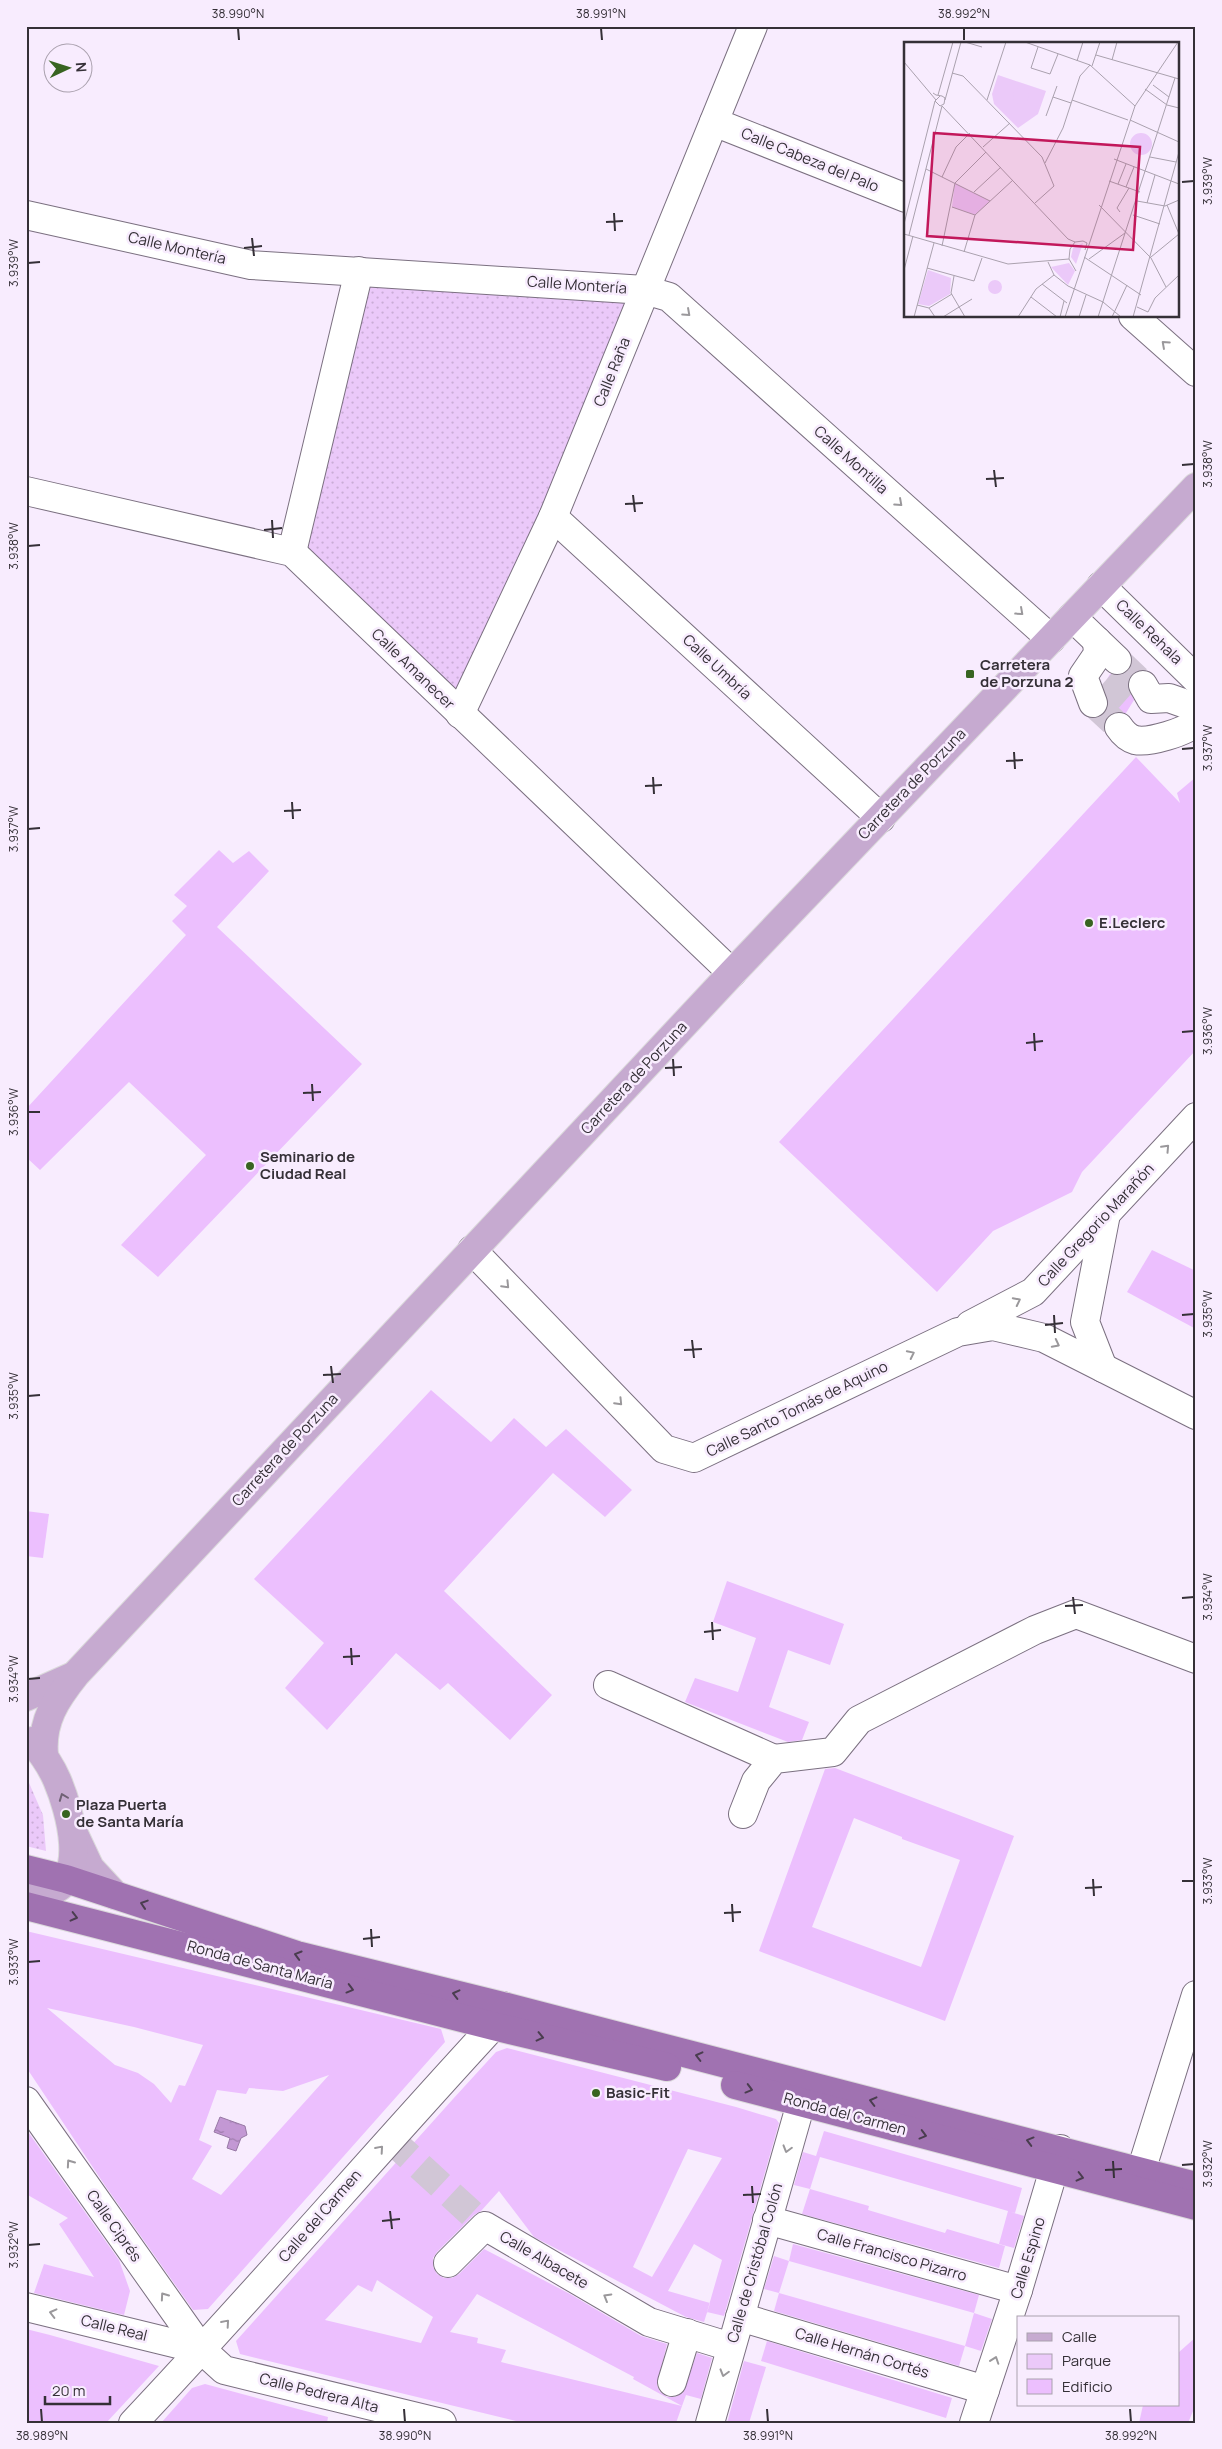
<svg xmlns="http://www.w3.org/2000/svg" width="1222" height="2449" font-family="Manrope,sans-serif">
<style>
.green{fill:url(#green-dots)}
.water{fill:url(#water-ripples);stroke:#9879a5}
.building{fill:#ecbffe;fill-rule:evenodd}
.lines{fill:none;stroke-linecap:round;stroke-linejoin:round}
.minor-tunnel{stroke:#d1c6d6;stroke-width:28;stroke-dasharray:28 14;stroke-linecap:butt}
.minor-casing{stroke:#7b7080;stroke-width:30}
.major-casing{stroke:#dbdadb;stroke-width:30}
.highway-casing{stroke:#dbdadb;stroke-width:30}
.minor{stroke:#fff;stroke-width:28}
.major{stroke:#c6aad0;stroke-width:28}
.highway{stroke:#a072b1;stroke-width:28}
.oneway{stroke:#9a989b}
.oneway2{stroke:#6f6174}
.oneway3{stroke:#4a3d4f}
.ticks{fill:none;stroke:#353037;stroke-width:2}
.poi-dot{fill:#386421;stroke:#f8ecfe;stroke-width:2}
.labels{text-anchor:middle;stroke-width:5;stroke-linejoin:round;paint-order:stroke}
.street-label{font-size:15px;fill:#353037;stroke:#f8ecfe}
.poi-label{font-size:15px;font-weight:bold;fill:#353037;stroke:#f8ecfe;text-anchor:start}
.inset-road{fill:none;stroke:#aaa1ae;stroke-width:1}
.view{fill:#c2185b;fill-opacity:0.15;stroke:#c2185b;stroke-width:2.5}
.inset-edge{fill:none;stroke:#353037;stroke-width:2.5}
.neatline{fill:none;stroke:#353037;stroke-width:2}
.ticks-label{font-size:12px;text-anchor:middle;fill:#353037}
</style>
<defs>
<pattern id="green-dots" width="8" height="8" patternUnits="userSpaceOnUse" patternTransform="scale(1.25)"><rect width="8" height="8" fill="#ebc9f9"/><path d="M2 2h.1M6 6h.1" fill="none" stroke="#caadd6" stroke-width="1.8" stroke-linecap="round"/></pattern>
<pattern id="water-ripples" width="26" height="14" patternUnits="userSpaceOnUse" patternTransform="scale(1.25)"><rect width="26" height="14" fill="#c398d4"/><path d="M2 4q2-2 4 0t4 0M15 11q2-2 4 0t4 0" fill="none" stroke="#9f7cad"/></pattern>
</defs>
<rect width="100%" height="100%" fill="#f8ecfe"/>
<g class="green">
<path d="M359 271 645 290 460 714 292 552Z"/>
<path d="M26 1776 43 1815 46 1851 26 1846Z"/>
</g>
<path class="water" d="M220 2117 245 2126 247 2135 241 2138 236 2151 227 2148 230 2138 214 2132Z"/>
<g class="building">
<path d="M1132 664 1138 671 1130 677 1127 684 1134 700 1126 713 1117 712 1110 715 1105 720 1101 716 1105 713 1108 705 1103 686 1110 674 1122 675 1129 670Z"/>
<path d="M1136 757 1180 803 1177 793 1196 777V1050L1082 1172 1072 1192 993 1231 937 1292 779 1142Z"/>
<path d="M219 850 233 863 249 851 269 871 217 927 362 1064 158 1277 121 1245 206 1155 129 1082 40 1170 26 1157V1109L186 935 172 921 187 906 174 895Z"/>
<path d="M1152 1250 1196 1271V1329L1127 1292Z"/>
<path d="M431 1390 491 1442 514 1418 546 1447 566 1429 632 1490 605 1517 553 1473 444 1591 552 1695 510 1740 448 1683 440 1690 396 1653 327 1730 285 1688 324 1643 254 1579Z"/>
<path d="M26 1511 49 1514 43 1558 26 1556Z"/>
<path d="M727 1581 844 1624 830 1665 788 1650 769 1707 809 1722 802 1740 788 1742 685 1702 695 1678 738 1692 756 1638 713 1622Z"/>
<path d="M835 1768 1014 1836 945 2021 759 1951 825 1769ZM854 1818 902 1837V1839L960 1860 921 1967 812 1927Z"/>
<path d="M26 1931 441 2029 445 2042 208 2309 193 2310 106 2187 26 2067ZM47 2008 134 2027 203 2045 185 2086 179 2085 171 2103 154 2084 138 2073 115 2065ZM329 2075 221 2195 192 2179 212 2146 199 2140 217 2090 246 2094 249 2088 283 2091Z"/>
<path d="M507 2048 736 2107 776 2119 779 2123 724 2316 707 2312 722 2260 694 2244 668 2291 710 2303 704 2322 686 2317 534 2237 499 2191 481 2211 474 2215 437 2252 433 2258V2267L437 2274 444 2278H452L459 2274 484 2249 570 2294 641 2336 667 2344 657 2385 660 2392 667 2397H675L683 2393 697 2353 712 2358 701 2399 686 2395 682 2406 633 2379 634 2377 477 2294 450 2332 478 2338 477 2343 506 2350 501 2362 682 2406 676 2423H524L240 2354 236 2341 453 2099 496 2052ZM688 2149 722 2158 652 2277 633 2267ZM377 2280 433 2317 421 2343 325 2320 358 2285 372 2292Z"/>
<path d="M26 2129 119 2260 130 2291 124 2315 34 2293 44 2264 94 2277 59 2224 68 2218 26 2194Z"/>
<path d="M824 2131 1022 2188 1015 2213 1011 2212 1024 2216 1014 2248 999 2244 1008 2211 880 2174 820 2157 810 2189 794 2185 803 2152 816 2156Z"/>
<path d="M810 2189 869 2206 868 2210 945 2233 947 2229 1005 2246 999 2268 802 2214Z"/>
<path d="M793 2244 979 2295 974 2313 789 2261Z"/>
<path d="M774 2256 789 2261 779 2293 764 2289Z"/>
<path d="M779 2293 965 2346 959 2366 774 2311Z"/>
<path d="M974 2313 992 2319 981 2351 965 2346Z"/>
<path d="M26 2329 50 2335 159 2366 106 2423H26Z"/>
<path d="M1196 2337V2404L1188 2423H1139L1143 2405H1178V2353Z"/>
<path d="M767 2341 952 2398 946 2418 761 2361Z"/>
<path d="M744 2361 766 2367 749 2423H727Z"/>
<path d="M205 2384 328 2417 327 2423H161L192 2388Z"/>
</g>
<g class="lines">
<g class="minor-tunnel">
<path d="M1117 660 1143 685"/>
<path d="M1107 679 1133 702"/>
<path d="M1093 703 1119 727"/>
<path d="M389 2138 485 2226"/>
</g>
<g class="minor-casing">
<g id="minor">
<path d="M714 122 906 198"/>
<path d="M26 215 251 265 645 290 669 297 1051 639"/>
<path d="M1133 316 1196 372"/>
<path d="M26 491 292 552 732 973"/>
<path d="M553 517 881 818"/>
<path d="M292 552 359 271"/>
<path d="M1101 586 1196 679"/>
<path d="M1072 617 1117 660"/>
<path d="M1143 685 1151 699 1169 698 1186 704 1196 702"/>
<path d="M1093 703 1083 676 1098 654 1097 641"/>
<path d="M460 714 553 517 753 26"/>
<path d="M1119 727C1123 733 1128 738 1135 740 1149 743 1186 732 1196 722"/>
<path d="M472 1250 664 1449 694 1458 958 1332 993 1326 1044 1338 1196 1415"/>
<path d="M970 1325 1033 1292 1196 1117"/>
<path d="M1103 1368 1085 1322 1106 1214"/>
<path d="M608 1685 774 1759"/>
<path d="M743 1814 756 1781 774 1759 833 1752 859 1720 1035 1630 1076 1614 1196 1659"/>
<path d="M26 2101 202 2350 224 2370 442 2423"/>
<path d="M1141 2171 1196 1995"/>
<path d="M767 2220 1018 2290"/>
<path d="M448 2263 485 2226 649 2322 731 2347"/>
<path d="M26 2307 202 2350"/>
<path d="M740 2317 985 2390"/>
<path d="M672 2382 687 2333"/>
<path d="M133 2423C256 2293 372 2157 493 2026L503 2006"/>
<path d="M710 2423 801 2103"/>
<path d="M974 2423 1018 2290 1060 2149"/>
</g>
</g>
<g class="major-casing">
<g id="major">
<path d="M26 1697 71 1677"/>
<path d="M44 1755C41 1721 56 1699 76 1674L732 973 1196 487"/>
<path d="M74 1834 90 1868 115 1895"/>
<path d="M26 1890C32 1891 40 1894 45 1893 92 1884 69 1808 57 1780 51 1766 42 1753 32 1741"/>
</g>
</g>
<g class="highway-casing">
<g id="highway">
<path d="M26 1869 66 1879 297 1955 503 2006 1196 2186"/>
<path d="M26 1906 493 2026 667 2067"/>
<path d="M735 2085 1196 2206"/>
</g>
</g>
<use href="#minor" class="minor"/>
<use href="#major" class="major"/>
<use href="#highway" class="highway"/>
</g>
<defs><path id="oneway-chevron" d="M-2-3.5L2.5 0L-2 3.5" fill="none" stroke-width="1.6" stroke-linecap="round" stroke-linejoin="round" transform="scale(1.25)"/></defs>
<g class="oneway">
<use href="#oneway-chevron" transform="translate(687 313) rotate(42)"/>
<use href="#oneway-chevron" transform="translate(1165 344) rotate(-138)"/>
<use href="#oneway-chevron" transform="translate(899 503) rotate(42)"/>
<use href="#oneway-chevron" transform="translate(1020 612) rotate(42)"/>
<use href="#oneway-chevron" transform="translate(1166 1148) rotate(-47)"/>
<use href="#oneway-chevron" transform="translate(506 1285) rotate(46)"/>
<use href="#oneway-chevron" transform="translate(1017 1301) rotate(-27)"/>
<use href="#oneway-chevron" transform="translate(1056 1344) rotate(27)"/>
<use href="#oneway-chevron" transform="translate(911 1354) rotate(-26)"/>
<use href="#oneway-chevron" transform="translate(619 1402) rotate(46)"/>
<use href="#oneway-chevron" transform="translate(380 2149) rotate(-49)"/>
<use href="#oneway-chevron" transform="translate(787 2149) rotate(106)"/>
<use href="#oneway-chevron" transform="translate(70 2163) rotate(-125)"/>
<use href="#oneway-chevron" transform="translate(164 2296) rotate(-125)"/>
<use href="#oneway-chevron" transform="translate(607 2297) rotate(-150)"/>
<use href="#oneway-chevron" transform="translate(53 2313) rotate(-166)"/>
<use href="#oneway-chevron" transform="translate(226 2323) rotate(-49)"/>
<use href="#oneway-chevron" transform="translate(995 2360) rotate(-71)"/>
<use href="#oneway-chevron" transform="translate(724 2373) rotate(106)"/>
</g>
<use class="oneway2" href="#oneway-chevron" transform="translate(63 1797) rotate(-111)"/>
<g class="oneway3">
<use href="#oneway-chevron" transform="translate(144 1904) rotate(-162)"/>
<use href="#oneway-chevron" transform="translate(74 1917) rotate(14)"/>
<use href="#oneway-chevron" transform="translate(298 1955) rotate(-164)"/>
<use href="#oneway-chevron" transform="translate(350 1989) rotate(15)"/>
<use href="#oneway-chevron" transform="translate(456 1994) rotate(-166)"/>
<use href="#oneway-chevron" transform="translate(540 2037) rotate(13)"/>
<use href="#oneway-chevron" transform="translate(699 2056) rotate(-166)"/>
<use href="#oneway-chevron" transform="translate(749 2089) rotate(15)"/>
<use href="#oneway-chevron" transform="translate(873 2101) rotate(-166)"/>
<use href="#oneway-chevron" transform="translate(923 2135) rotate(15)"/>
<use href="#oneway-chevron" transform="translate(1030 2141) rotate(-165)"/>
<use href="#oneway-chevron" transform="translate(1080 2177) rotate(14)"/>
</g>
<path class="ticks" d="M238 28 239 40M601 28 602 40M964 28V40M1182 182 1194 181M614 213 615 231M606 222 623 221M252 238 254 256M244 248 262 246M28 263 40 262M1182 465 1194 464M994 470 996 487M986 479 1004 478M633 495 635 512M625 504 643 503M272 520 273 538M264 530 282 528M28 546 40 545M1182 749 1194 748M1014 752 1015 769M1006 761 1023 760M653 777 654 794M645 786 662 785M292 802 293 819M284 811 301 810M28 829 40 828M1182 1032 1194 1031M1034 1033 1035 1051M1026 1043 1043 1041M673 1059 674 1076M665 1068 682 1067M312 1084 313 1101M303 1093 321 1092M28 1112H40M1054 1315 1055 1333M1182 1315 1194 1314M1045 1325 1063 1323M692 1340 694 1358M684 1350 702 1349M331 1366 333 1383M323 1375 341 1374M28 1396 40 1395M1073 1597 1075 1614M1182 1598 1194 1597M1065 1606 1083 1605M712 1622 713 1640M704 1632 721 1630M351 1648 352 1665M343 1657 360 1656M28 1679 40 1678M1093 1879 1094 1896M1182 1881H1194M1085 1888 1102 1887M732 1904 733 1922M724 1913 741 1912M371 1929 372 1947M363 1939 380 1937M28 1962 40 1961M1113 2161 1114 2178M1182 2165 1194 2164M1105 2170 1122 2169M752 2186 753 2203M743 2195 761 2194M390 2211 392 2229M382 2221 400 2219M28 2245 40 2244M41 2409 42 2422M404 2409 405 2422M767 2409 768 2422M1130 2409 1131 2422"/>
<g class="poi-dot">
<rect x="965" y="669" width="10" height="10" rx="2.5"/>
<circle cx="1089" cy="923" r="5"/>
<circle cx="250" cy="1166" r="5"/>
<circle cx="66" cy="1814" r="5"/>
<circle cx="596" cy="2093" r="5"/>
</g>
<g class="labels">
<g class="street-label">
<text transform="translate(810 160) rotate(22)" y="5">Calle Cabeza del Palo</text>
<text transform="translate(177 248) rotate(13)" y="5">Calle Montería</text>
<text transform="translate(577 285) rotate(4)" y="5">Calle Montería</text>
<text transform="translate(612 372) rotate(-68)" y="5">Calle Raña</text>
<text transform="translate(851 460) rotate(42)" y="5">Calle Montilla</text>
<text transform="translate(1149 632) rotate(44)" y="5">Calle Rehala</text>
<text transform="translate(717 667) rotate(43)" y="5">Calle Umbría</text>
<text transform="translate(413 669) rotate(44)" y="5">Calle Amanecer</text>
<text transform="translate(912 784) rotate(-46)" y="5">Carretera de Porzuna</text>
<text transform="translate(634 1078) rotate(-47)" y="5">Carretera de Porzuna</text>
<text transform="translate(1096 1225) rotate(-47)" y="5">Calle Gregorio Marañón</text>
<text transform="translate(797 1409) rotate(-26)" y="5">Calle Santo Tomás de Aquino</text>
<text transform="translate(285 1450) rotate(-47)" y="5">Carretera de Porzuna</text>
<text transform="translate(260 1965) rotate(15)" y="5">Ronda de Santa María</text>
<text transform="translate(845 2114) rotate(15)" y="5">Ronda del Carmen</text>
<text transform="translate(320 2216) rotate(-49)" y="5">Calle del Carmen</text>
<text transform="translate(114 2226) rotate(55)" y="5">Calle Ciprés</text>
<text transform="translate(892 2255) rotate(16)" y="5">Calle Francisco Pizarro</text>
<text transform="translate(1028 2258) rotate(-73)" y="5">Calle Espino</text>
<text transform="translate(544 2260) rotate(30)" y="5">Calle Albacete</text>
<text transform="translate(755 2263) rotate(-74)" y="5">Calle de Cristóbal Colón</text>
<text transform="translate(114 2328) rotate(14)" y="5">Calle Real</text>
<text transform="translate(862 2353) rotate(17)" y="5">Calle Hernán Cortés</text>
<text transform="translate(319 2393) rotate(14)" y="5">Calle Pedrera Alta</text>
</g>
<g class="poi-label">
<text x="980" y="670">Carretera<tspan x="980" dy="17">de Porzuna 2</tspan></text>
<text x="1099" y="928">E.Leclerc</text>
<text x="260" y="1162">Seminario de<tspan x="260" dy="17">Ciudad Real</tspan></text>
<text x="76" y="1810">Plaza Puerta<tspan x="76" dy="17">de Santa María</tspan></text>
<text x="606" y="2098">Basic-Fit</text>
</g>
</g>
<g transform="translate(904 42)">
<rect width="275" height="275" fill="#f8ecfe"/>
<path d="M94 33 142 49 134 72 114 86 90 62 88 52ZM51 141 86 159 71 173 48 165ZM179 201 172 222 167 215 169 206ZM165 221 171 229 164 243 147 225ZM24 228 47 236 46 252 25 264 14 262Z" fill="#ebc9f9"/>
<path d="M109 54a8 8 0 1 1 16 0a8 8 0 1 1-16 0ZM226 102a11 11 0 1 1 22 0a11 11 0 1 1-22 0ZM84 245a7 7 0 1 1 14 0a7 7 0 1 1-14 0Z" fill="#ebc9f9"/>
<path class="inset-road" d="M61 0 78 5M121 0 186 23 231 64M134 5 127 26 146 32 154 12M192 13 275 37M208 18 213 0M173 19 179 0M0 20 32 58M188 24 196 0M48 31 59 34 138 115 150 144 131 161M249 43 265 55M241 47 263 63 275 66M29 51 32 53 38 54 41 56 40 62 36 64 31 59 36 54M34 53 49 0M149 55 167 61M41 58 57 0M83 58 102 0M168 58 224 78M38 64 164 197 171 200M142 74 153 44M226 78 275 100M79 105 106 81M246 115 272 120M210 117 275 142M141 121 159 86 176 34 186 23M22 127 86 159M38 135 52 105 66 91M205 139 236 150M51 141 82 110M214 142 222 122M222 145 230 125M70 150 97 125M233 159 261 164 275 158M243 161 251 133M195 163 247 216 262 245M263 163 275 192M48 165 71 173M216 170 213 166 225 146M229 173 256 182M0 182 31 59M0 192 104 222 165 217M5 193 38 64M38 204 51 141M60 210 71 173 109 138M180 215 237 253M247 215 275 192M185 217 221 191M144 220 150 233 164 244 199 260 217 275M23 226 70 239 78 216M0 228 9 194M172 229 165 217 166 207 171 200 179 199 183 201 181 208M50 234 47 251 61 275M138 242 163 261M127 255 153 275M13 263 25 266 31 275M233 265 244 270 251 256 275 233M25 266 48 252M10 275 30 201M39 275 68 257M114 275 132 247 150 233M156 275 160 259M161 275 231 64 274 0M175 275 182 253M194 275 271 36M208 275 223 243M229 275 275 110"/>
<path class="view" d="M30 91 236 105 229 208 23 194Z"/>
<rect width="275" height="275" class="inset-edge"/>
</g>
<rect width="1222" height="2449" fill="none" stroke="#f8ecfe" stroke-width="55"/>
<rect x="1017" y="2316" width="162" height="90" fill="#f8ecfe" stroke="#aaa1ae"/>
<rect x="1027" y="2333" width="25" height="8" fill="#c6aad0" stroke="#aaa1ae"/>
<text x="1062" y="2342" font-size="15" fill="#353037">Calle</text>
<rect x="1027" y="2354" width="25" height="15" fill="#ebc9f9" stroke="#aaa1ae"/>
<text x="1062" y="2366" font-size="15" fill="#353037">Parque</text>
<rect x="1027" y="2379" width="25" height="15" fill="#ecbffe" stroke="#aaa1ae"/>
<text x="1062" y="2392" font-size="15" fill="#353037">Edificio</text>
<g transform="translate(68 68) rotate(86)"><circle r="24" fill="#f8ecfe" stroke="#aaa1ae"/>
<path d="M0-4L9 19L0 12L-9 19Z" fill="#386421"/>
<text y="-8" font-size="14" font-weight="bold" text-anchor="middle" fill="#353037">N</text>
</g>
<path d="M45 2396v8h65v-8" fill="none" stroke="#353037" stroke-width="2.5"/>
<text x="52" y="2396" font-size="15" fill="#353037" stroke="#f8ecfe" stroke-width="4" paint-order="stroke">20 m</text>
<rect x="28" y="28" width="1166" height="2394" class="neatline"/>
<g class="ticks-label">
<text x="238" y="18">38.990°N</text>
<text x="601" y="18">38.991°N</text>
<text x="964" y="18">38.992°N</text>
<text transform="translate(1208 181) rotate(-90)" y="4">3.939°W</text>
<text transform="translate(14 263) rotate(-90)" y="4">3.939°W</text>
<text transform="translate(1208 464) rotate(-90)" y="4">3.938°W</text>
<text transform="translate(14 546) rotate(-90)" y="4">3.938°W</text>
<text transform="translate(1208 748) rotate(-90)" y="4">3.937°W</text>
<text transform="translate(14 829) rotate(-90)" y="4">3.937°W</text>
<text transform="translate(1208 1031) rotate(-90)" y="4">3.936°W</text>
<text transform="translate(14 1112) rotate(-90)" y="4">3.936°W</text>
<text transform="translate(1208 1314) rotate(-90)" y="4">3.935°W</text>
<text transform="translate(14 1396) rotate(-90)" y="4">3.935°W</text>
<text transform="translate(1208 1597) rotate(-90)" y="4">3.934°W</text>
<text transform="translate(14 1679) rotate(-90)" y="4">3.934°W</text>
<text transform="translate(1208 1881) rotate(-90)" y="4">3.933°W</text>
<text transform="translate(14 1962) rotate(-90)" y="4">3.933°W</text>
<text transform="translate(1208 2164) rotate(-90)" y="4">3.932°W</text>
<text transform="translate(14 2245) rotate(-90)" y="4">3.932°W</text>
<text x="42" y="2440">38.989°N</text>
<text x="405" y="2440">38.990°N</text>
<text x="768" y="2440">38.991°N</text>
<text x="1131" y="2440">38.992°N</text>
</g>
</svg>
